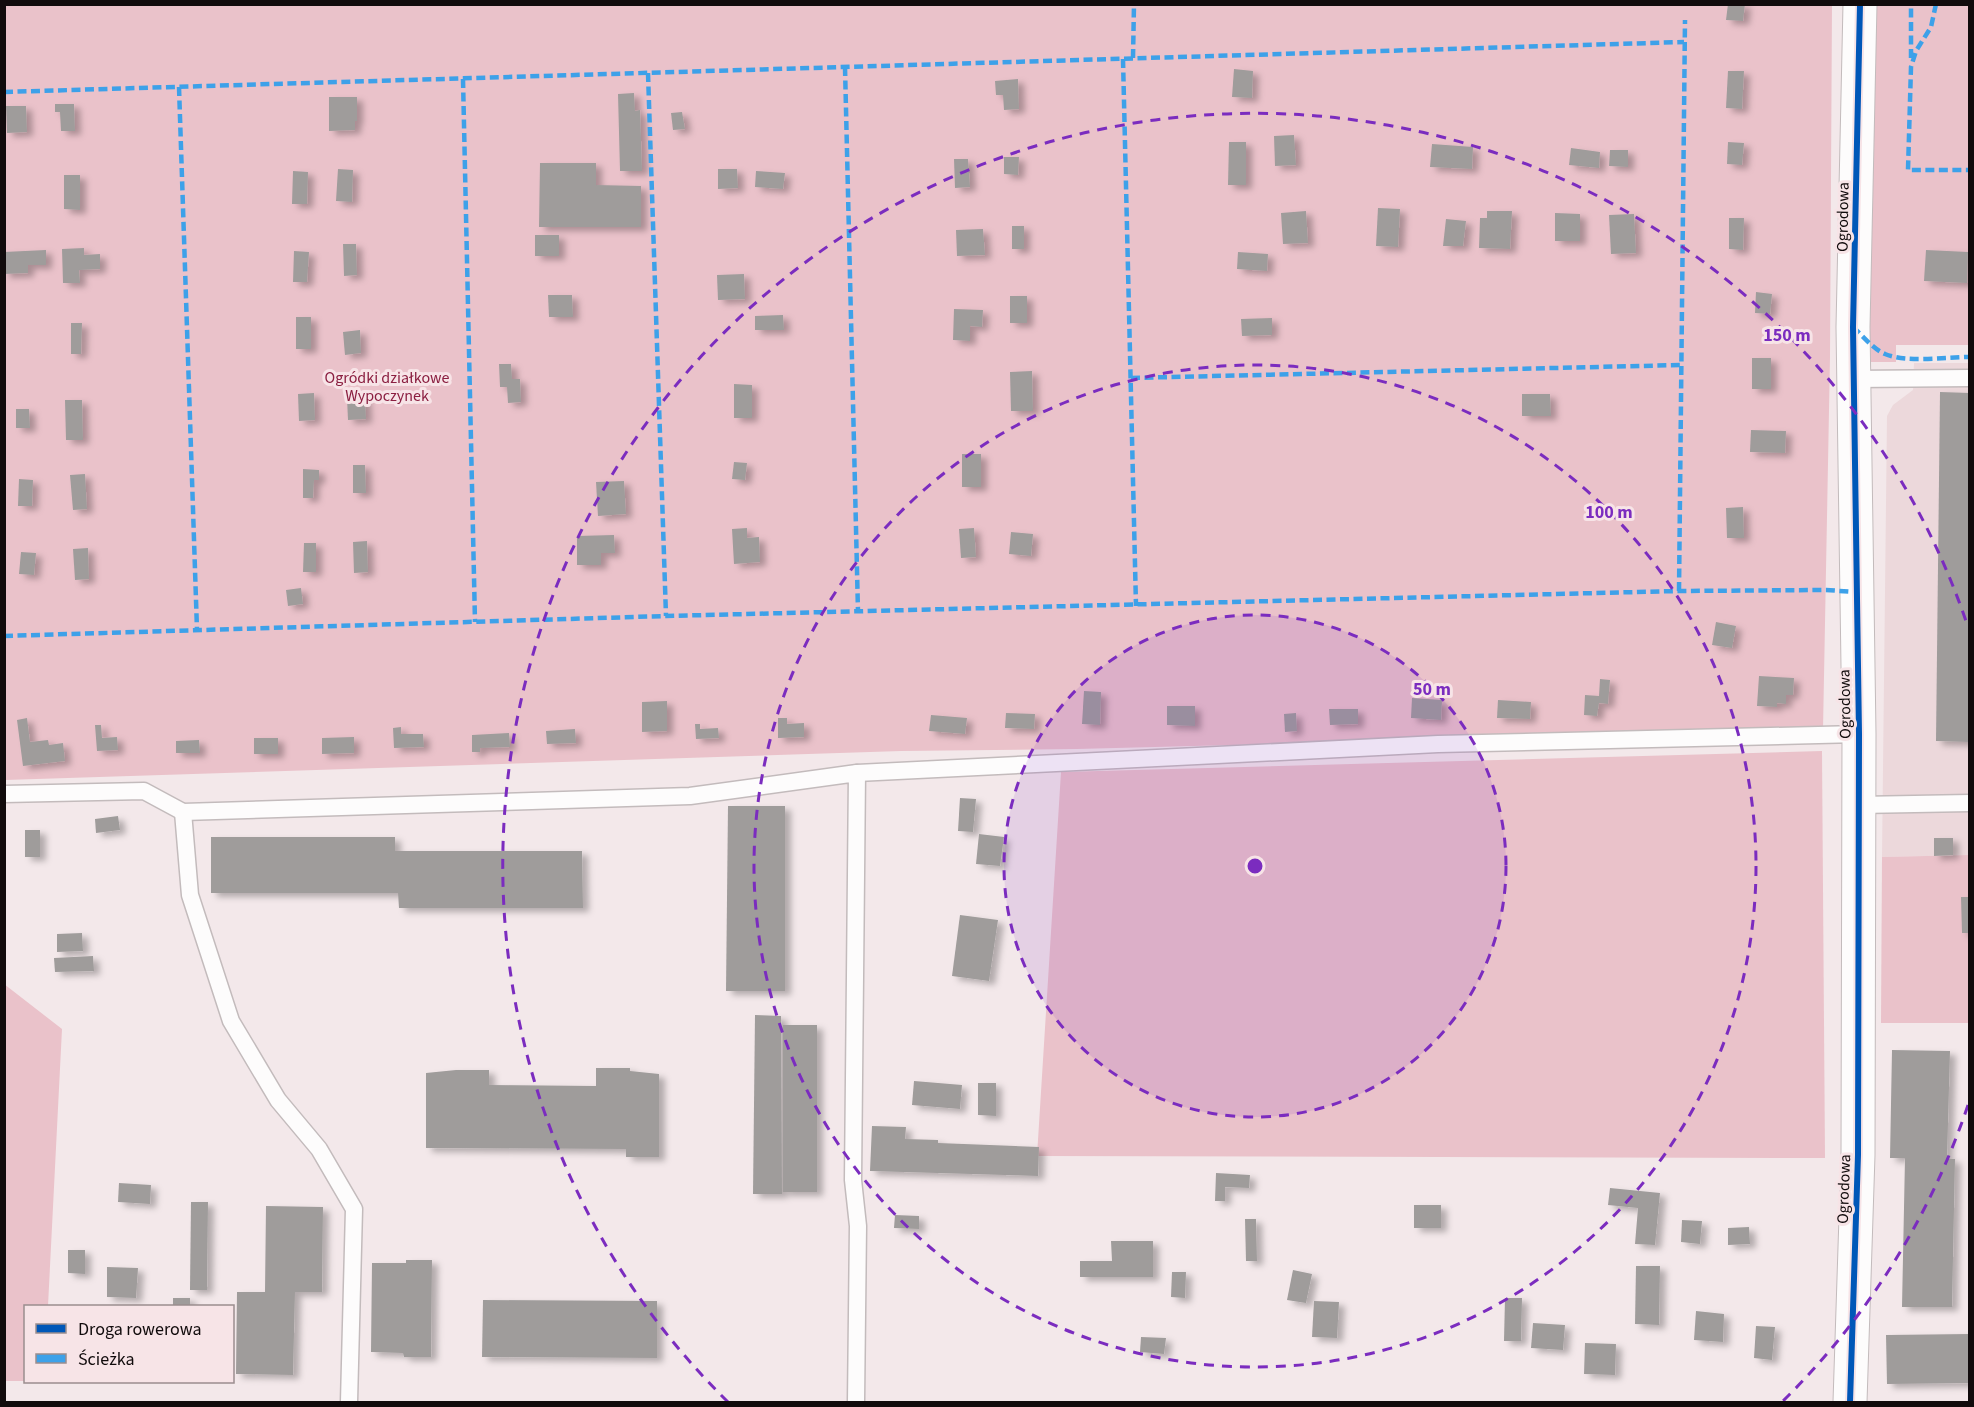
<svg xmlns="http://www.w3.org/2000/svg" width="1974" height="1407" font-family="'Source Sans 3',sans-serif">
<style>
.built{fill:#ecd8db}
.green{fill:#eac2ca}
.building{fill:#9f9c9b;filter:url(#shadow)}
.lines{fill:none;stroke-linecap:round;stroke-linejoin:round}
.service-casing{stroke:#c3bbbc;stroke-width:19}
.minor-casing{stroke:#c3bbbc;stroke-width:35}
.service{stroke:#fdfcfc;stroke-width:16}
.minor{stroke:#fdfcfc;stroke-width:33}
.quiet{stroke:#3da1e9;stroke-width:4.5;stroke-dasharray:9 4.5;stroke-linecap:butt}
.cycleway-casing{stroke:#f7e4e7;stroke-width:10}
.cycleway{stroke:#0057b8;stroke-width:6}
.ring{fill:none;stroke:#7b2cbf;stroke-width:3;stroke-dasharray:10 8}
.labels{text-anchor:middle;stroke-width:6;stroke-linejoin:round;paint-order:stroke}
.street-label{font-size:16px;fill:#110b0c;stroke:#f7e4e7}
.park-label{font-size:16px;fill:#8b1f41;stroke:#f7e4e7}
.centre{fill:#7b2cbf;stroke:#f7e4e7;stroke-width:3}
.ring-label{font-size:18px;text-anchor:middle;font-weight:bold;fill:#7b2cbf;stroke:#f7e4e7;stroke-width:6;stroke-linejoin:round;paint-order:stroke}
</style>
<defs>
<filter id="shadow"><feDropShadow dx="6" dy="4" stdDeviation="3" flood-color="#0004"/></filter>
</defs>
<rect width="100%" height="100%" fill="#f3e8ea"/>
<path class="built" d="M1914 363H1969V855L1882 857 1887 416 1893 405 1913 390Z"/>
<g class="green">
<path d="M4 5H1832L1830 357 1823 730 1077 749 901 751 5 780Z"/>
<path d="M1872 5H1969V345H1896V362H1868Z"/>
<path d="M1822 751 1825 1158 1037 1156 1061 772Z"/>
<path d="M1969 855V1023H1881L1882 857Z"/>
<path d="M4 984 62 1029 48 1306H26L25 1381H5Z"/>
</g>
<g class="building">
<path d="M1728 4H1745L1743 21 1726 20Z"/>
<path d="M1234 69 1253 71 1252 98 1232 97Z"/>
<path d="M1728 71H1744L1742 109 1726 108Z"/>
<path d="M1018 79 1019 109 1004 110 1003 95H996L995 81Z"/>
<path d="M634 93 635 111 640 110 642 171H620L618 94Z"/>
<path d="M329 97H357V121H355V130L329 131Z"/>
<path d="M55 104H74L75 131H61L60 112H55Z"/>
<path d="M6 106H26L27 132 7 133Z"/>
<path d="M682 112 685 129 673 130 671 113Z"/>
<path d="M1294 135 1296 165 1275 166 1274 136Z"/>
<path d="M1229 142H1246V185H1228Z"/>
<path d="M1728 142 1744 143 1742 165 1727 164Z"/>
<path d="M1432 144 1473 147 1472 169 1430 167Z"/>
<path d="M1571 148 1600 152 1599 168 1569 165Z"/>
<path d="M1610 150H1628V167L1609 166Z"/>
<path d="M1004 157H1019L1018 175 1004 174Z"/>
<path d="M954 159H968L970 187 955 188Z"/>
<path d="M540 163H596V185L641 186V227H539Z"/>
<path d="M338 169 353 170 352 202 336 201Z"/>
<path d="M718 169H737L738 188 718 189Z"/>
<path d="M293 171 308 172 307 204H292Z"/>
<path d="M756 171 785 173 783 189 755 187Z"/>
<path d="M64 175H80V210L64 209Z"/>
<path d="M1378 208 1400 209 1398 247 1376 246Z"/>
<path d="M1306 211 1308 243 1283 244 1281 213Z"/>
<path d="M1487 211H1512L1510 249 1479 248 1480 218H1487Z"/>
<path d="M1555 213 1580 214V241H1555Z"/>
<path d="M1634 214 1636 253 1611 254 1609 215Z"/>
<path d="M1729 218H1744L1743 250 1729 249Z"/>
<path d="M1446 219 1466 221 1463 246H1443Z"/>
<rect x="1012" y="226" width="12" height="23"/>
<path d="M983 229 985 255 957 256 956 230Z"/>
<rect x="535" y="235" width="24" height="21"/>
<path d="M343 244H356L357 275 344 276Z"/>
<path d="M84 248V255L100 254V269L79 270 80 283H63L62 249Z"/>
<path d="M46 250V265H28V273L4 274V252Z"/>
<path d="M1926 250 1968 252 1967 283 1924 281Z"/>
<path d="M294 251 309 252 307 282H293Z"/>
<path d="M1238 252 1268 254 1267 271 1237 269Z"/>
<path d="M744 274 745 299 718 300 717 275Z"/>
<path d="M1756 292 1772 294 1770 314 1755 313Z"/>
<path d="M548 295H572L573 317H549Z"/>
<rect x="1010" y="296" width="17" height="27"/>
<path d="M954 309 983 310 982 327 970 326V341L953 340Z"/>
<path d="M783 315 784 330H755V316Z"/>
<rect x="296" y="317" width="15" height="32"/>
<path d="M1272 318V335L1242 336 1241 319Z"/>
<path d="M71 323H82L81 354H71Z"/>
<path d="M360 330 361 353 345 355 343 332Z"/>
<rect x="1752" y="358" width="19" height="31"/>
<path d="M499 364H511L512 379H520L521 402 508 403 507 387H500Z"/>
<path d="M1032 371 1033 411H1011L1010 372Z"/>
<path d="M734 384 752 385V418H734Z"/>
<path d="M1940 392 1970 393V742L1936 741Z"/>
<path d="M314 393 315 420 299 421 298 394Z"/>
<path d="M1522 394H1550L1551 416H1522Z"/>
<path d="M365 397 366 419 348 420 347 398Z"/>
<path d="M65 400H82L83 440H66Z"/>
<path d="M16 409H29L30 428H16Z"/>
<path d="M1751 430 1786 431 1785 453 1750 452Z"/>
<rect x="962" y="454" width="19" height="33"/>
<path d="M734 462 747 463 745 480 732 479Z"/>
<path d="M353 465H365L366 493H353Z"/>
<path d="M303 469 319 470V480H314L313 498H303Z"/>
<path d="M85 474 87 509 73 510 70 475Z"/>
<path d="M19 479 33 480 32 506H18Z"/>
<path d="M624 481 626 514 598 516 596 482Z"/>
<path d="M1743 507 1744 538H1727L1726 508Z"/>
<path d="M747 528V538L759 537 760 562 734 564 732 529Z"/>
<path d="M974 528 976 557 961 558 959 529Z"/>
<path d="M1011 532 1033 534 1031 556 1009 554Z"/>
<path d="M614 535 615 553H601V565H577V536Z"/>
<path d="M367 541 368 572 354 573 353 542Z"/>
<path d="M304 543H316V572H303Z"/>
<path d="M88 548 89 579 75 580 73 549Z"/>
<path d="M21 552 36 553 34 575 19 574Z"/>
<path d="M301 588 303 604 288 606 286 590Z"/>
<path d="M1716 622 1736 626 1732 648 1712 645Z"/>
<path d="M1759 676 1794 678 1793 695H1786V704L1777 703V707L1757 706Z"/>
<path d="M1600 679 1610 680 1608 704 1599 703 1597 716 1584 715 1585 695 1599 696Z"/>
<path d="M1084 691 1101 692 1100 725 1082 724Z"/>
<path d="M1412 698 1442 700 1441 720 1411 718Z"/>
<path d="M1498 700 1531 702 1530 719 1497 718Z"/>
<path d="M667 701V731L642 732V702Z"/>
<path d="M1167 706H1195V726L1167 725Z"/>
<path d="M1329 709H1358V724L1330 725Z"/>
<path d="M1006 713 1035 714 1034 729 1005 728Z"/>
<path d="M1296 713 1297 731 1285 732 1284 714Z"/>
<path d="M931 715 967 718 965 734 929 731Z"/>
<path d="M27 718 30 742 48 740 49 745 63 743 65 761 23 766 17 720Z"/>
<path d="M778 718H787V724L804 723V737L778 738Z"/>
<path d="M695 724H700V729L718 728 719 738 696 739Z"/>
<path d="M95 725H101L102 738 117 737 118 750 97 751Z"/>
<path d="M401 727V734H423L424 747 394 748 393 728Z"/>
<path d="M575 729 576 743 547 744 546 731Z"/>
<path d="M509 733 510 747 480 748V752H472V735Z"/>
<path d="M354 737V753L322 754V738Z"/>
<rect x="254" y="738" width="24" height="16"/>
<path d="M199 740 200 753H176V741Z"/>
<path d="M960 798 976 799 973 832 958 831Z"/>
<path d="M728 806H785V991H726Z"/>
<path d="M118 816 120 830 96 833 95 819Z"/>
<rect x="25" y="830" width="15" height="27"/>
<path d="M979 834 1004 837 1000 866 976 864Z"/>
<path d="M211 837H395V851H582L583 908H399L398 893H211Z"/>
<path d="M1934 838H1953V855L1934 856Z"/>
<path d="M1961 897H1970V933H1962Z"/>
<path d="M960 915 998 920 989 981 952 976Z"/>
<path d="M82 933 83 951 57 952V934Z"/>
<path d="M93 956 94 971 55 972 54 958Z"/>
<path d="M755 1015 781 1016 782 1194H753Z"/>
<rect x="783" y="1025" width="34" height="167"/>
<path d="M1892 1050 1950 1051 1947 1159H1955L1952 1307H1902L1905 1158H1890Z"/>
<path d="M596 1068H630V1071L659 1074V1157H626V1149L426 1148V1073L456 1070H489V1085L596 1086Z"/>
<path d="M914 1081 962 1085 960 1109 912 1105Z"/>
<path d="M978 1083H996V1116L978 1115Z"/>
<path d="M872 1126 906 1127 905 1139 938 1140V1143L1039 1147 1038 1176 870 1171Z"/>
<path d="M1216 1173 1250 1175 1249 1188 1225 1187V1201H1215Z"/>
<path d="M119 1183 151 1185 150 1204 118 1202Z"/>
<path d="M1610 1188 1660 1193 1655 1245 1635 1244 1638 1208 1608 1205Z"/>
<path d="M191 1202H208L207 1290H190Z"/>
<rect x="1414" y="1205" width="27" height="23"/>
<path d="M266 1206 323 1207 322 1292H295L293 1375 236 1374 237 1292H265Z"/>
<path d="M895 1215 919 1216V1229L894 1228Z"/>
<path d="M1245 1219H1256L1257 1261H1246Z"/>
<path d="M1682 1220 1702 1221 1700 1244 1681 1242Z"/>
<path d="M1749 1227 1750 1244 1728 1245V1228Z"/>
<path d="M1111 1241H1153V1277H1080V1261H1112Z"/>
<path d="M68 1250H85V1274L68 1273Z"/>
<path d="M406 1260H432L431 1357H404L403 1353 371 1352 372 1263H406Z"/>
<path d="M1636 1266H1660L1659 1325 1635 1324Z"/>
<path d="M107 1267 138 1268 136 1298 107 1297Z"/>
<path d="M1293 1270 1312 1274 1306 1303 1287 1300Z"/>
<path d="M1172 1272H1186L1185 1298 1171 1297Z"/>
<rect x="173" y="1298" width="17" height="8"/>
<path d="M1505 1298H1522L1521 1341H1504Z"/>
<path d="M483 1300 657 1301V1358L482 1357Z"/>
<path d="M1314 1301 1339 1302 1337 1338 1312 1337Z"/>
<path d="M1696 1311 1724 1314 1723 1342 1694 1340Z"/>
<path d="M1533 1323 1565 1325 1563 1350 1531 1348Z"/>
<path d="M1756 1326 1775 1327 1772 1360 1754 1358Z"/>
<path d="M1970 1334V1383L1887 1384 1886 1335Z"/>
<path d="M1141 1337 1166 1338 1164 1354 1140 1352Z"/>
<path d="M1585 1343 1616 1344 1615 1375 1584 1374Z"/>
</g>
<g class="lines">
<g class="service-casing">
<g id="service">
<path d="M1854 379 1970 378"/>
<path d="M857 773 1438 744 1859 734"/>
<path d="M4 794 144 791 183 812 690 796 857 773 853 1180 858 1226 856 1402"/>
<path d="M1859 805 1970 803"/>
<path d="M183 812 190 895 231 1021 278 1100 319 1149 354 1209 349 1402"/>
</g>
</g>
<g class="minor-casing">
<path id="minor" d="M1850 1402 1858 1155 1859 734 1853 327 1860 4"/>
</g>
<use href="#service" class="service"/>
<use href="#minor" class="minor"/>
<g class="quiet">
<path d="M1936 4 1931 27 1916 51 1911 67 1908 170H1970"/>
<path d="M1133 58 1134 4"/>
<path d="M1911 58V4"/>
<path d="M1123 59 1136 606"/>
<path d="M845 67 858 612"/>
<path d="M648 73 666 616"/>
<path d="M463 79 475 622"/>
<path d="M179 87 197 630"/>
<path d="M4 92 1684 42"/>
<path d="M1853 327C1863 336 1873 349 1885 354 1906 363 1946 357 1970 357"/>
<path d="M1131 378 1681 365"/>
<path d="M1679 591 1685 20"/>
<path d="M4 636 666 616 1679 591 1826 590 1856 592"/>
</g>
<g class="cycleway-casing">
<path id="cycleway" d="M1850 1402 1858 1155 1859 734 1853 327 1860 4"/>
</g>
<use href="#cycleway" class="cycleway"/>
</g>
<circle cx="1255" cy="866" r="251" fill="#7b2cbf" fill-opacity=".12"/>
<g class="ring">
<circle cx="1255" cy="866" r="251"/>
<circle cx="1255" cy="866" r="501"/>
<path d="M1968 1105A752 752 0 0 1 1782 1402M728 1402A752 752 0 1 1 1968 627"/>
</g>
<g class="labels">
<g class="street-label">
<text transform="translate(1842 217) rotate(-89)" y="6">Ogrodowa</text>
<text transform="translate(1844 704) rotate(-91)" y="6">Ogrodowa</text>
<text transform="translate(1843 1189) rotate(-88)" y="6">Ogrodowa</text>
</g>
<g class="park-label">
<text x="387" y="383">Ogródki działkowe<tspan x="387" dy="18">Wypoczynek</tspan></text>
</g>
</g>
<circle cx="1255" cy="866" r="9" class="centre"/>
<g class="ring-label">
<text x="1787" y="341">150 m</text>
<text x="1609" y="518">100 m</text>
<text x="1432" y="695">50 m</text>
</g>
<rect width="1974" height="1407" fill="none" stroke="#110b0c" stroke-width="12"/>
<rect x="24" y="1305" width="210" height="78" fill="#f7e4e7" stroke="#9b8d8f" stroke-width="1.5"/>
<rect x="36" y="1324" width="30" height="9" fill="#0057b8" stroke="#9b8d8f" stroke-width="1.5"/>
<text x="78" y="1335" font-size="18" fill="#110b0c">Droga rowerowa</text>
<rect x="36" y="1354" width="30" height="9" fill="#3da1e9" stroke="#9b8d8f" stroke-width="1.5"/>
<text x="78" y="1365" font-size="18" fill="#110b0c">Ścieżka</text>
</svg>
